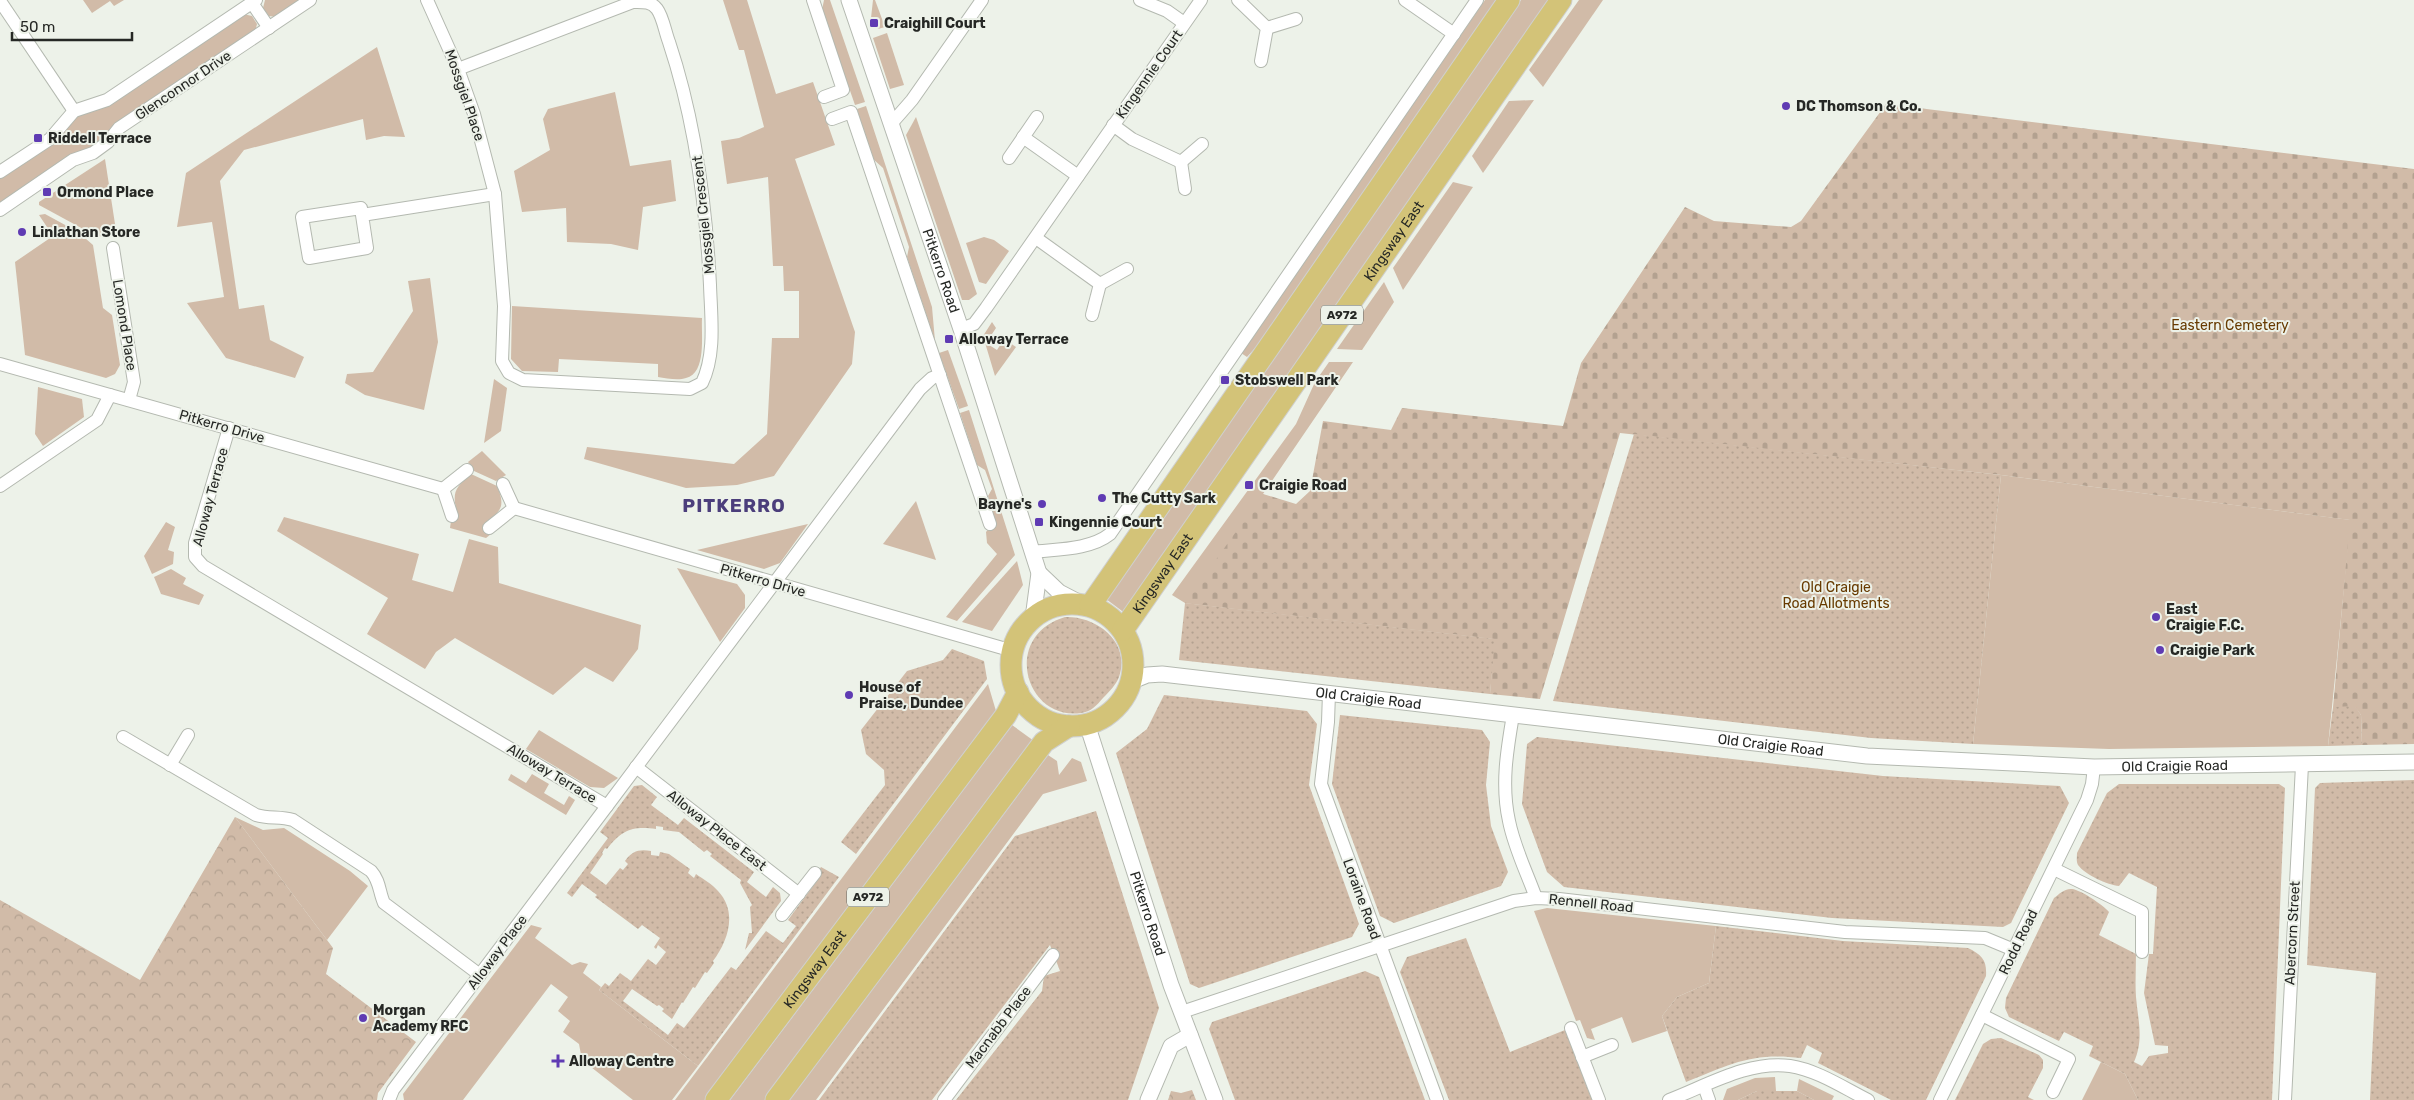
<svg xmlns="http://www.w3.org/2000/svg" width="2414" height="1100" font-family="Rubik,sans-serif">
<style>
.grass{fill:#d1bba8}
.cemetery{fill:url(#cemetery-stones)}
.park{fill:url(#park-crowns)}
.garden{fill:url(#garden-dots)}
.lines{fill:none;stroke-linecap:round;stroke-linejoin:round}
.minor-casing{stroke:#b4b9b0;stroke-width:14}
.tertiary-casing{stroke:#b4b9b0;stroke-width:17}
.trunk-casing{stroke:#cfd0cf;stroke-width:23}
.minor{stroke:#fff;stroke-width:12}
.tertiary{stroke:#fff;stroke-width:15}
.trunk{stroke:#d3c378;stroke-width:21}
.poi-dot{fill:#5f3bb3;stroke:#edf2e9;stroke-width:2}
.labels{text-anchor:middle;stroke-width:4;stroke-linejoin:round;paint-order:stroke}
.shield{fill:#edf2e9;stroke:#626560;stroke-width:1}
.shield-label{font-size:12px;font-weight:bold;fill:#262825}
.poi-label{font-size:14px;font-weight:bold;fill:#262825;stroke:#edf2e9;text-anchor:start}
.street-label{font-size:14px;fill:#262825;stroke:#edf2e9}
.park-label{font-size:14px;fill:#673a00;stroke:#edf2e9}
.district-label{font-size:19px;font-weight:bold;letter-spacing:1px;fill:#4b3e7b;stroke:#edf2e9}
</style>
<defs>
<pattern id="cemetery-stones" width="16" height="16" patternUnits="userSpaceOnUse" patternTransform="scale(1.25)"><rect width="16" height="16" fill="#d1bba8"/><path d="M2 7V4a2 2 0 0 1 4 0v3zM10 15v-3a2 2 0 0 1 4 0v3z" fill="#b3a190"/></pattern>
<pattern id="park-crowns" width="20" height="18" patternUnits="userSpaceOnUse" patternTransform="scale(1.25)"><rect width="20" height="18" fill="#d1bba8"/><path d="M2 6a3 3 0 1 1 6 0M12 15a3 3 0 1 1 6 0" fill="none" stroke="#b3a190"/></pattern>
<pattern id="garden-dots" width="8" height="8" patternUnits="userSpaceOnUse" patternTransform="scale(1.25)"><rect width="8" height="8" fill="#d1bba8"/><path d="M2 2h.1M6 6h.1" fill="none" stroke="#b3a190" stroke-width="1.8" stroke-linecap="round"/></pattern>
</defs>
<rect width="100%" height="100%" fill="#edf2e9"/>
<g class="grass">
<path d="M83 0H124L114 6 110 1 92 13Z"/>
<path d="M265 0H301L276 17 269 16 263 8Z"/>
<path d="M723 0H747L776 94 813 82 835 145 795 159 855 332 852 364 774 476 737 485 686 488 584 459 587 447 734 464 767 434 772 338H799V291H784L783 266H773L768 177 727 184 721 141 739 138 764 127 744 50H739Z"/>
<path d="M824 0H830L865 102 855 105 822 10Z"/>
<path d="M873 0H875L885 27 878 29 874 17 871 18Z"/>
<path d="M1485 0H1498L1264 338 1247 357 1241 353Z"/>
<path d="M1521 0H1550L1126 614 1106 599Z"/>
<path d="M1579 0H1603L1543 87 1529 70Z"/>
<path d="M243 14 252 16 257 24 255 32 91 148 0 203V178L76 115Z"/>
<path d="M887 33 904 85 890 89 873 38Z"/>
<path d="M377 47 405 137 384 136 366 140 363 119 244 150 220 181 239 309 264 305 270 340 304 357 295 378 226 358 187 303 224 297 212 222 177 227 186 173Z"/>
<path d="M615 92 630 166 671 160 676 201 643 207 638 250 611 244 567 242 566 208 522 212 514 171 550 150 543 119 548 109Z"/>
<path d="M1534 100 1483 173 1472 156 1509 101Z"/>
<path d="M866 106 932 307 935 341 907 257 909 247 883 168 872 158 857 109Z"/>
<path d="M916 117 977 294 969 300H962L906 135Z"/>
<path d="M105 159 117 237 96 236 39 205V202Z"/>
<path d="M1453 182 1473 187 1403 290 1393 268Z"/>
<path d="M45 214 78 232 93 245 103 308 112 315 120 365 115 374 106 378 25 355 15 262 53 236 39 215Z"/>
<path d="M984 237 994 240 1009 251 986 284 979 282 966 243Z"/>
<path d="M430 278 438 342 424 410 365 395 345 383 347 374 373 372 413 311 408 281Z"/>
<path d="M1384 282 1394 302 1362 350 1337 349Z"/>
<path d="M512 306 702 318C701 335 707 373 686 378 678 381 666 378 658 377V364L559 359 558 372 522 371 511 359Z"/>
<path d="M992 322 996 328 986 343 997 350 1004 339 1016 347 995 376 983 336Z"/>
<path d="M948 350 968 406 959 409 939 353Z"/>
<path d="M1329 362H1353L1263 494 1495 639 1185 603 1172 595 1296 424 1315 382Z"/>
<path d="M494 379 507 388 501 431 484 443Z"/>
<path d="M38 387 82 399 84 417 43 446 35 434Z"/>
<path d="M969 410 1015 555 957 621 946 617 997 554 987 543 986 532 995 521 988 496 992 489 985 470 977 465 960 413Z"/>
<path d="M482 451 506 475 496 481 474 471 468 462Z"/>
<path d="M471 474 497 486C506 507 501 511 484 524L491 534 486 538 450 528 451 521 458 516C452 494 453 489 471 474Z"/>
<path d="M2001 475 2351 520 2328 746 2109 749 1973 744Z"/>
<path d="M916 501 936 560 883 544Z"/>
<path d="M284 517 419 554 412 580 453 592 469 539 498 547 499 583 641 625 638 649 613 682 585 667 553 695 455 638 436 652 425 669 367 634 388 598 277 531Z"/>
<path d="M166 522 175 527 168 550 174 552 173 564 152 574 144 556Z"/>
<path d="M808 524 780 563 764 569 697 550Z"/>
<path d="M1017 561 1023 585 992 631 962 622Z"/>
<path d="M677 568 737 584 745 595V608L720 642Z"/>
<path d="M171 569 186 578 183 584 204 595 199 605 161 594 154 577Z"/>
<path d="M988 684 996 711 705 1100H675Z"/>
<path d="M1012 725 1034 741 765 1100H730Z"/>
<path d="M539 730 618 778 604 788 590 787 526 749Z"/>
<path d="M1048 755 1057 761 1059 775 1072 758 1081 762 1087 781 1043 794 816 1100H788Z"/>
<path d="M511 774 526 783 532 774 549 784 544 793 564 805 569 796 575 800 566 815 508 780Z"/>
<path d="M235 817 263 830 284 828 350 871 368 886 327 940Z"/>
<path d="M1547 908 1716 926 1709 983 1677 997 1662 1016 1667 1031 1632 1043 1622 1017 1591 1029 1595 1040 1587 1038 1580 1020 1576 1021 1534 911Z"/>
<path d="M531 925 542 928 535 938 572 965 580 962 588 964 583 973 601 987 599 990 698 1066 672 1100H633L582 1060 579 1044 563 1032 570 1021 558 1011 568 997 551 984 463 1100H404L403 1094Z"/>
<path d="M2101 1062 2125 1074 2138 1100H2082Z"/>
<path d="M1775 1077 1776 1091H1757L1738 1100H1723L1727 1089 1755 1078Z"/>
<path d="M1799 1079 1834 1096 1832 1100H1814L1797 1091Z"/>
</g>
<path class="cemetery" d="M1886 104 2414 169V744L2362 745 2361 715 2355 707H2333L2350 520 2001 475 1620 433 1540 699 1490 694 1494 639 1185 603 1263 494 1296 504 1310 491 1323 421 1391 430 1402 408 1563 426 1581 363 1685 207 1714 221 1791 227 1801 221Z"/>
<g class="park">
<path d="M235 817 333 948 326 974 416 1042 378 1093 377 1100H0V900L140 980Z"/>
<path d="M1192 1090 1196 1100H1168L1171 1091 1181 1093Z"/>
</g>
<g class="garden">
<path d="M1634 434 2001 475 1973 744 1871 738 1553 701Z"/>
<path d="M1185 603 1495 639 1490 694 1179 660Z"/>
<path d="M1065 617C1097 616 1131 642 1119 677 1116 685 1109 692 1103 698 1097 705 1091 712 1081 713 1025 721 1001 636 1065 617Z"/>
<path d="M952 649 984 661 987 679 856 854 841 842 885 785 884 770 866 754 861 730 907 671 943 660Z"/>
<path d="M1164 695 1307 711 1317 724 1309 785 1359 924 1352 937 1199 988 1190 984 1116 753 1147 729Z"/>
<path d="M2355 706 2361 715 2362 745 2328 746 2333 707Z"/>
<path d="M1340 715 1482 730 1490 742 1486 785 1491 826 1508 872 1501 886 1394 923 1380 916 1332 784Z"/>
<path d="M1537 737 1883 776 2060 786 2069 803 2011 923 2003 927 1832 918 1564 887 1547 872 1522 804 1527 744Z"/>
<path d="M2414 780V1100H2370L2376 973 2307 965 2315 788 2320 783Z"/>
<path d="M2119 784H2279L2285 788 2272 1100H2138L2125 1074 2089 1056 2093 1046 2064 1032 2059 1041 2009 1017 2005 1008 2006 998 2054 898C2059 894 2065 888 2072 889 2081 890 2103 905 2109 912L2099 935 2136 954C2136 968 2135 983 2136 997 2138 1020 2144 1040 2134 1062L2142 1066 2149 1056 2168 1053V1046L2155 1045 2144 993 2149 954H2153L2157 887 2129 873 2119 886C2108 885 2085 875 2078 865 2076 861 2077 857 2077 853L2107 793Z"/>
<path d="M642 785 657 797 651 805 678 825 684 818 754 872 747 882 766 897 773 887 780 893 781 901 745 950 749 933H752L750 907 752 905 740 883 741 880 710 856 712 854 707 850 704 852 679 832 663 830V827L656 826V829C632 826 622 830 607 849L605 848 602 853 603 854 590 873 606 885 620 868 623 870 628 864 625 861C632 851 639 849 651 851V855L659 856 660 852 669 854 690 869 688 873 694 878 696 874C703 879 712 884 718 891 738 912 728 941 713 961L714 963 707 973 705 972 695 988 693 987 683 1003 682 1002 672 1019 662 1011 664 1009 659 1005 657 1006 632 989 623 1001 668 1035 677 1023 684 1028 731 967 736 970 766 931 783 943 796 926 788 920 819 878 815 875 821 867 839 877 698 1066 599 990 605 983 609 986 620 973 631 981 648 959 656 965 666 952 658 945 656 949 654 947 660 938 642 925 638 929 595 897 597 895 582 884 572 897 567 893 608 838 600 832 634 786Z"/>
<path d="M1096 811 1159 1008 1128 1100H956L1042 991 1044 976 1060 971 1050 945 932 1100H819L1015 836Z"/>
<path d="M1716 926 1843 941 1968 948C1982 955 1987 960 1986 976L1926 1100H1891L1818 1063 1822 1053 1807 1045 1801 1058C1752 1052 1731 1064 1686 1082L1662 1016 1677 997 1709 983Z"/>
<path d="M1466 938 1510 1052 1565 1030 1592 1100H1449L1400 972 1407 957Z"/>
<path d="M1365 971 1379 977 1425 1100H1235L1209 1029 1212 1022Z"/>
<path d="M2001 1038 2039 1055 2043 1060V1068L2028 1097 2034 1100H1955L1983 1044 1991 1039Z"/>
<path d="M1757 1091H1797L1814 1100H1738Z"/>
</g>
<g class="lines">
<g class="minor-casing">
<g id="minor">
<path d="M427 0 458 69 474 114 495 194 504 306 502 361 509 373 523 380 690 389 702 383C716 354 711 317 710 285 706 203 695 120 669 42 665 32 663 17 657 9 651 1 642 2 633 2L458 69"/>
<path d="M813 0 843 90 824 97"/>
<path d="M1140 0 1167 11 1184 23"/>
<path d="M1238 0 1267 28 1261 61"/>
<path d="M1405 0 1454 34"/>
<path d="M0 1 74 111"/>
<path d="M252 3 269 28"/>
<path d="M1267 28 1296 19"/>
<path d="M832 119 851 112 990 524"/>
<path d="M891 124 912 100 982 0"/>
<path d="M1113 125 1132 139 1181 162 1202 144"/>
<path d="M1023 137 1078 176"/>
<path d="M1009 158 1037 117"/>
<path d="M1181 162 1185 189"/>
<path d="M0 172 50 139 74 111 107 100 256 0"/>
<path d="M0 210 73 160 93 153 108 142 119 128 310 0"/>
<path d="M362 215 361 208 302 217 309 258 367 248 362 215 495 194"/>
<path d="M1036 238 1100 284 1127 269"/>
<path d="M113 248 134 382 129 400"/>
<path d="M1092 315 1100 284"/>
<path d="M961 329 974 324 986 308 1201 0"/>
<path d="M0 364 443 489"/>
<path d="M229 428 195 543V557L203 566 607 806 920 389 932 378 940 375"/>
<path d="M0 486 97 420 110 395"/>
<path d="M514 508 1013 651"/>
<path d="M452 516 443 489 467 470"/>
<path d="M489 528 514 508 503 484"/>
<path d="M1032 552C1056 549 1090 550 1110 534L1477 0"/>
<path d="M1329 693 1328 722 1321 784 1437 1100"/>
<path d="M1513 715C1507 750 1501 785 1509 821 1514 847 1527 873 1536 898"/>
<path d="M123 737 256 815C269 819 280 816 293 820L371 871C380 881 379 892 384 903L480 975"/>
<path d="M170 765 188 735"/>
<path d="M636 767 799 894"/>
<path d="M2054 869 2142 912V952"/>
<path d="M782 915 815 873"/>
<path d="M1182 1012 1514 901 1536 898 1559 899 1845 932 1985 938 2014 950"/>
<path d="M1982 1015 2069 1059 2053 1092"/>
<path d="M1571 1028 1599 1100"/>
<path d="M1582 1057 1612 1045"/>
<path d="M1704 1086 1709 1100"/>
<path d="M389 1100 393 1090 607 806"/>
<path d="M944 1100 1053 955"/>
<path d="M1669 1100C1706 1086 1749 1060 1790 1066 1817 1070 1844 1088 1868 1100"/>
<path d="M1940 1100 2087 800 2092 784 2094 767"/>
<path d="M2285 1100 2302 765"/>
</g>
</g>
<g class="tertiary-casing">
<g id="tertiary">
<path id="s1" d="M849 0 961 329 1039 573 1033 618"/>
<path d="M1039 573 1059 592 1084 605"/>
<path id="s2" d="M1132 681 1147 675 1162 674 1867 756 2094 767 2414 762"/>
<path id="s3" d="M1087 724 1171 985 1215 1100"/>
<path d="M1148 1100 1171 1046 1190 1035"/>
</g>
</g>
<g class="trunk-casing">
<g id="trunk">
<circle cx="1072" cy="665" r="61"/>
<path d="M1090 606 1509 0"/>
<path id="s4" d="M1123 630 1561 0"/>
<path id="s5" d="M716 1100 1006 715 1018 692"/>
<path d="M776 1100 1044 742 1069 726"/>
</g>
</g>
<use href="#minor" class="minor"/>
<use href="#tertiary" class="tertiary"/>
<use href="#trunk" class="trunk"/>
</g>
<g class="poi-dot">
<rect x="869" y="18" width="10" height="10" rx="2.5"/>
<circle cx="1786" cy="106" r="5"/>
<rect x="33" y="133" width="10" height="10" rx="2.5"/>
<rect x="42" y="187" width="10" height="10" rx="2.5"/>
<circle cx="22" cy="232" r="5"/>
<rect x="944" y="334" width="10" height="10" rx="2.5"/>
<rect x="1220" y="375" width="10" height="10" rx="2.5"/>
<rect x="1244" y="480" width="10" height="10" rx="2.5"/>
<circle cx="1102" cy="498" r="5"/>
<circle cx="1042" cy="504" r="5"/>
<rect x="1034" y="517" width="10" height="10" rx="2.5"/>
<circle cx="2156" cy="617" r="5"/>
<circle cx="2160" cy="650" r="5"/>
<circle cx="849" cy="695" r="5"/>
<circle cx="363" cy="1018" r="5"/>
<path d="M555.5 1053.5h5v5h5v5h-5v5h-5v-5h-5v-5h5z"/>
</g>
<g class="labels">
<g class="shield">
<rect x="1321" y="305.5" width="42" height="19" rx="4"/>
<rect x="847" y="887.5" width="42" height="19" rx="4"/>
</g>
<g class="shield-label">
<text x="1342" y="319">A972</text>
<text x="868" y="901">A972</text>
</g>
<g class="poi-label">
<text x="884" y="28">Craighill Court</text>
<text x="1796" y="111">DC Thomson &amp; Co.</text>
<text x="48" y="143">Riddell Terrace</text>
<text x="57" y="197">Ormond Place</text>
<text x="32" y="237">Linlathan Store</text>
<text x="959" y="344">Alloway Terrace</text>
<text x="1235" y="385">Stobswell Park</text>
<text x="1259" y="490">Craigie Road</text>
<text x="1112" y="503">The Cutty Sark</text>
<text x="1032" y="509" text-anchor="end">Bayne's</text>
<text x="1049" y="527">Kingennie Court</text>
<text x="2166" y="614">East<tspan x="2166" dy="16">Craigie F.C.</tspan></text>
<text x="2170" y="655">Craigie Park</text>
<text x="859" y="692">House of<tspan x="859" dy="16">Praise, Dundee</tspan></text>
<text x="373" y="1015">Morgan<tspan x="373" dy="16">Academy RFC</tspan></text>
<text x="569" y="1066">Alloway Centre</text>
</g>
<g class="street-label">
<text transform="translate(1149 74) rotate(-55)" y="5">Kingennie Court</text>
<text transform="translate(183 85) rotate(-34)" y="5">Glenconnor Drive</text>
<text transform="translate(465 95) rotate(71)" y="5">Mossgiel Place</text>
<text transform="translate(703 215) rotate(-96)" y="5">Mossgiel Crescent</text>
<text dy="5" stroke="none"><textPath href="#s4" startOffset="474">Kingsway East</textPath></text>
<text dy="5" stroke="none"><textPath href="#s1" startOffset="286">Pitkerro Road</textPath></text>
<text transform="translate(125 325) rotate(81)" y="5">Lomond Place</text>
<text transform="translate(222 426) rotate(16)" y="5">Pitkerro Drive</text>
<text transform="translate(210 497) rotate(-75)" y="5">Alloway Terrace</text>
<text dy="5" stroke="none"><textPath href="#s4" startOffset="69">Kingsway East</textPath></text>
<text transform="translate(763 580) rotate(16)" y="5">Pitkerro Drive</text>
<text dy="5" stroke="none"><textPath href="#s2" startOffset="239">Old Craigie Road</textPath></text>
<text dy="5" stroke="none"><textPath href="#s2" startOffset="644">Old Craigie Road</textPath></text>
<text dy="5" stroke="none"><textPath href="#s2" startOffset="1049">Old Craigie Road</textPath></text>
<text transform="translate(552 773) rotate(31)" y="5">Alloway Terrace</text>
<text transform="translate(717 830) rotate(38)" y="5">Alloway Place East</text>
<text transform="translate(1362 899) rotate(70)" y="5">Loraine Road</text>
<text transform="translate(1591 903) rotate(6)" y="5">Rennell Road</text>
<text dy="5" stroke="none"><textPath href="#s3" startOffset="199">Pitkerro Road</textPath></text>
<text transform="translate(2292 933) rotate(-87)" y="5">Abercorn Street</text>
<text transform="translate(2018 942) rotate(-64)" y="5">Rodd Road</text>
<text transform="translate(497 952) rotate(-53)" y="5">Alloway Place</text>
<text dy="5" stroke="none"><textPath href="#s5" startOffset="164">Kingsway East</textPath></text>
<text transform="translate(998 1027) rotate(-53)" y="5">Macnabb Place</text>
</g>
<g class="park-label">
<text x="2230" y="330">Eastern Cemetery</text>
<text x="1836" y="592">Old Craigie<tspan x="1836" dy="16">Road Allotments</tspan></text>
</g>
<g class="district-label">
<text x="734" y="512">PITKERRO</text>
</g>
</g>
<path d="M12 32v8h120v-8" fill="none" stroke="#262825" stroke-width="2.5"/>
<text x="20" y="32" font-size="15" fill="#262825" stroke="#edf2e9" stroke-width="4" paint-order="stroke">50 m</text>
</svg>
